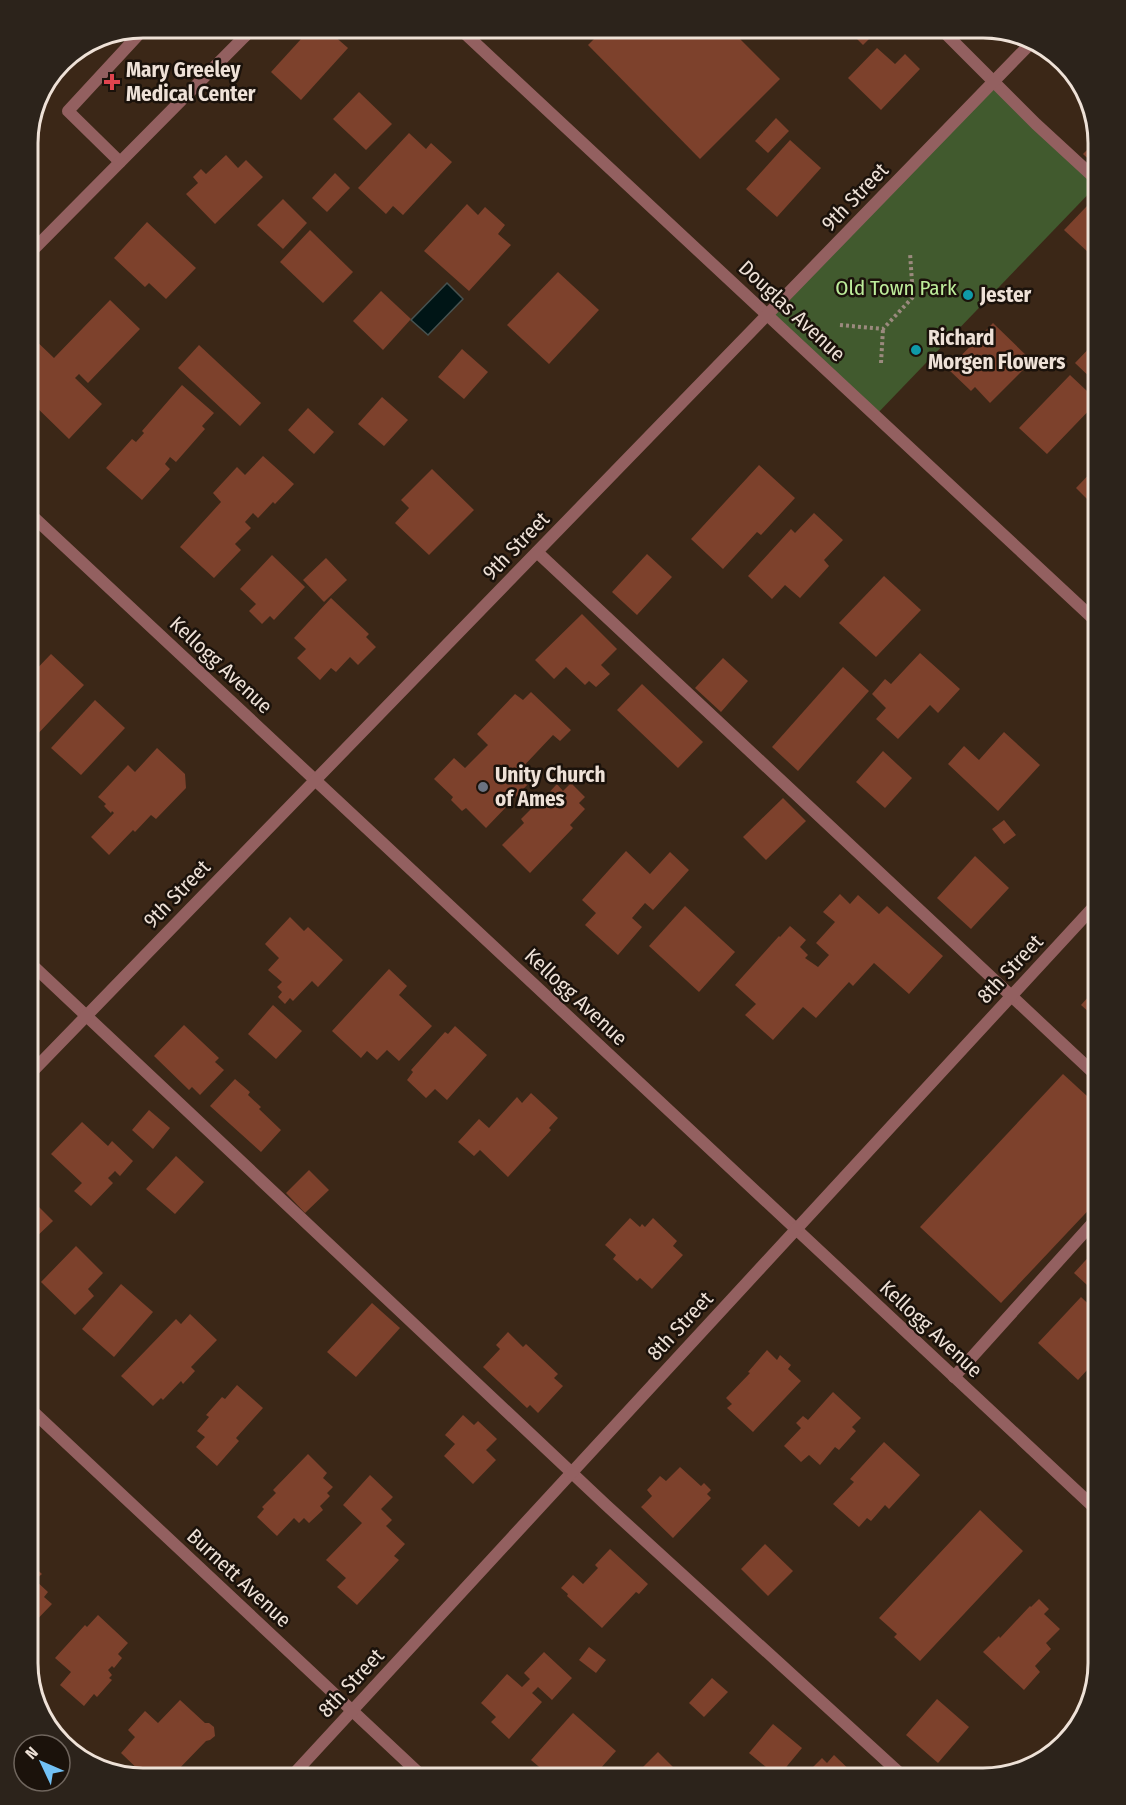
<svg xmlns="http://www.w3.org/2000/svg" width="1126" height="1805" font-family="'Fira Sans Condensed',sans-serif">
<style>
.green{fill:#415a2e}
.water{fill:#001516;stroke:#475250;stroke-width:1.5}
.building{fill:#7d412c}
.lines{fill:none;stroke-linecap:round;stroke-linejoin:round}
.path{stroke:#9b8a7e;stroke-width:4;stroke-dasharray:3 3;stroke-linecap:butt}
.service{stroke:#936060;stroke-width:12}
.minor{stroke:#936060;stroke-width:12}
.health-dot{fill:#e0444e;stroke:#1b120b;stroke-width:2}
.culture-dot{fill:#0f9aa8;stroke:#1b120b;stroke-width:2}
.worship-dot{fill:#6b7280;stroke:#1b120b;stroke-width:2}
.labels{text-anchor:middle;stroke-width:5;stroke-linejoin:round;paint-order:stroke}
.poi-label{font-size:21px;font-weight:bold;fill:#eee1d7;stroke:#1b120b;text-anchor:start}
.street-label{font-size:21px;fill:#eee1d7;stroke:#1b120b}
.park-label{font-size:21px;fill:#beed9b;stroke:#1b120b}
.rim{fill:none;stroke:#eee1d7;stroke-width:3}
</style>
<rect width="100%" height="100%" fill="#3b2717"/>
<path class="green" d="M994 81 1099 183 875 416 767 315Z"/>
<path class="water" d="M447 283 463 299 428 335 411 320Z"/>
<g class="building">
<path d="M312 27H324L348 48 301 100 271 72Z"/>
<path d="M606 27H728L780 79 700 159 588 45Z"/>
<path d="M845 27H881L863 45Z"/>
<path d="M877 48 895 64 905 54 920 69 881 110 848 78Z"/>
<path d="M359 92 392 124 366 150 333 119Z"/>
<path d="M776 118 789 131 768 153 755 141Z"/>
<path d="M409 133 426 149 431 143 452 162 403 215 393 206 386 214 358 188Z"/>
<path d="M1098 139 1099 143V169L1083 154Z"/>
<path d="M790 140 821 168 777 217 746 189Z"/>
<path d="M226 155 238 168 246 160 263 177 215 224 186 194 198 183 193 177 201 169 206 174Z"/>
<path d="M335 173 350 188 327 212 312 198Z"/>
<path d="M283 199 307 223 283 249 257 225Z"/>
<path d="M467 204 478 215 485 207 505 225 498 234 511 245 469 291 424 251Z"/>
<path d="M1087 206 1099 218V243L1089 253 1064 230Z"/>
<path d="M147 222 196 268 166 299 149 283 145 287 114 258Z"/>
<path d="M310 230 353 272 323 303 280 262Z"/>
<path d="M558 272 599 310 549 364 507 325Z"/>
<path d="M381 291 411 319 383 350 353 321Z"/>
<path d="M110 300 140 329 88 383 79 374 75 378 102 404 69 439 27 398V340L31 336 54 358Z"/>
<path d="M993 323 1032 361 990 403 975 387 971 391 948 369Z"/>
<path d="M1099 338V400L1047 454 1019 428 1070 375 1087 391 1095 382 1075 363Z"/>
<path d="M199 345 261 403 240 426 178 368Z"/>
<path d="M462 349 488 372 464 399 438 377Z"/>
<path d="M182 385 214 413 202 426 205 429 176 462 170 457 165 464 170 469 142 500 106 468 132 439 136 442 144 433 142 431Z"/>
<path d="M382 397 408 420 384 446 358 424Z"/>
<path d="M308 408 334 432 314 454 288 430Z"/>
<path d="M263 456 294 484 275 504 273 502 258 518 253 513 245 522 251 528 235 544 241 550 214 578 180 547 221 502 213 493 237 467 245 475Z"/>
<path d="M1099 464V511L1076 488Z"/>
<path d="M759 465 795 498 761 535 757 532 723 569 691 539Z"/>
<path d="M432 469 474 510 429 555 395 523 409 508 401 500Z"/>
<path d="M814 513 843 540 824 560 829 566 800 598 785 585 772 599 748 576 791 529 795 533Z"/>
<path d="M647 554 672 577 637 615 612 592Z"/>
<path d="M272 555 305 587 274 620 270 616 262 624 249 611 256 604 240 589Z"/>
<path d="M326 558 347 580 324 602 303 580Z"/>
<path d="M884 576 921 610 876 657 839 623Z"/>
<path d="M331 598 369 634 366 637 376 647 358 665 350 657 336 672 331 668 320 680 297 658 306 649 294 638Z"/>
<path d="M582 614 617 649 601 665 610 674 596 687 589 681 585 685 566 667 554 679 535 660Z"/>
<path d="M920 653 960 689 938 713 930 705 898 739 876 719 886 708 872 694 885 679 891 684Z"/>
<path d="M51 654 84 685 33 739 27 734V711L39 699 27 688V679Z"/>
<path d="M723 658 748 681 721 712 695 688Z"/>
<path d="M843 667 869 691 798 771 772 747Z"/>
<path d="M642 684 703 742 678 768 617 710Z"/>
<path d="M531 692 571 730 560 741 553 735 519 771 530 782 486 828 466 808 462 811 451 800 453 797 434 779 454 758 465 768 488 745 477 734 515 694 523 700Z"/>
<path d="M95 700 125 728 81 775 51 748Z"/>
<path d="M1004 732 1040 765 998 811 948 764 964 746 979 760Z"/>
<path d="M157 748 185 774 186 788 156 819 151 815 135 832 133 830 109 855 91 837 114 813 112 811 111 813 104 806 106 804 98 797 128 765 135 772Z"/>
<path d="M883 751 912 778 885 808 856 782Z"/>
<path d="M571 783 585 797 579 803 585 809 570 825 573 828 530 873 502 845 524 823 521 819 541 799 542 800 557 784 563 791Z"/>
<path d="M783 798 806 821 766 860 743 837Z"/>
<path d="M1004 820 1016 835 1004 844 992 829Z"/>
<path d="M626 851 650 874 670 852 689 870 653 910 645 903 632 918 642 927 618 955 585 925 596 913 582 900Z"/>
<path d="M975 856 1009 888 971 929 937 898Z"/>
<path d="M840 894 850 904 858 895 879 914 887 906 943 956 909 994 874 963 853 986 849 982 816 1018 803 1007 773 1040 745 1015 756 1004 735 985 779 936 780 937 790 926 806 940 800 947 808 955 805 958 818 967 829 955 816 943 835 922 823 912Z"/>
<path d="M685 906 735 952 699 992 649 946Z"/>
<path d="M290 917 304 931 308 927 343 960 318 987 312 981 293 1001 290 998 285 1004 278 997 282 992 277 987 282 982 268 970 279 958 265 944Z"/>
<path d="M389 969 407 986 399 995 432 1026 399 1061 387 1050 377 1060 367 1051 361 1058 332 1031Z"/>
<path d="M1099 985V1021L1081 1005Z"/>
<path d="M273 1005 302 1031 276 1059 248 1034Z"/>
<path d="M184 1025 219 1058 215 1062 224 1070 200 1095 192 1087 189 1090 154 1056Z"/>
<path d="M455 1026 487 1055 447 1100 435 1089 426 1098 407 1080 413 1072 411 1070 445 1032 448 1034Z"/>
<path d="M1063 1074 1099 1107V1199L1001 1303 920 1227Z"/>
<path d="M235 1079 250 1092 248 1095 261 1107 259 1109 281 1130 261 1152 210 1106Z"/>
<path d="M531 1093 558 1118 549 1128 551 1130 508 1177 480 1150 474 1156 458 1142 479 1119 489 1128 517 1097 522 1103Z"/>
<path d="M149 1110 170 1128 153 1149 132 1130Z"/>
<path d="M82 1122 108 1146 112 1141 133 1161 120 1176 115 1171 108 1178 113 1183 91 1206 74 1191 82 1183 51 1154Z"/>
<path d="M176 1156 204 1182 175 1214 146 1189Z"/>
<path d="M309 1170 329 1190 305 1213 286 1193Z"/>
<path d="M31 1199 53 1221 33 1240 39 1247 32 1253 35 1256 27 1264V1203Z"/>
<path d="M630 1218 640 1227 642 1224 645 1227 653 1218 677 1241 673 1246 683 1255 652 1289 640 1278 637 1281 613 1259 616 1255 605 1245Z"/>
<path d="M76 1246 103 1273 88 1289 94 1296 75 1315 41 1282Z"/>
<path d="M1094 1251 1099 1256V1272L1087 1285 1074 1273Z"/>
<path d="M121 1284 153 1312 114 1357 82 1329Z"/>
<path d="M1081 1297 1099 1314V1357L1078 1380 1038 1343Z"/>
<path d="M372 1303 400 1328 356 1377 327 1352Z"/>
<path d="M190 1314 217 1340 191 1367 195 1371 183 1384 181 1381 163 1400 161 1398 153 1406 121 1376 176 1319 181 1324Z"/>
<path d="M508 1332 523 1347 526 1344 558 1374 554 1378 563 1386 538 1413 530 1405 527 1408 483 1367 500 1349 496 1345Z"/>
<path d="M767 1350 777 1360 780 1355 791 1365 788 1369 801 1381 753 1432 727 1408 732 1404 726 1398 750 1373 748 1372Z"/>
<path d="M237 1385 263 1408 236 1438 239 1441 217 1466 196 1447 205 1437 197 1431 209 1417 206 1415 222 1397 225 1399Z"/>
<path d="M833 1392 861 1418 852 1427 856 1431 839 1450 835 1447 820 1465 809 1455 801 1462 784 1446 801 1428 796 1423 803 1416 808 1420Z"/>
<path d="M463 1415 474 1425 478 1421 497 1439 486 1450 496 1460 473 1484 444 1456 455 1444 445 1435Z"/>
<path d="M884 1442 920 1475 889 1509 885 1505 871 1521 867 1518 859 1527 833 1504 854 1482 850 1479Z"/>
<path d="M308 1454 327 1473 323 1478 333 1487 327 1493 330 1496 320 1506 323 1510 309 1523 304 1518 299 1523 294 1518 277 1536 257 1517 264 1509 262 1507 276 1493 273 1490Z"/>
<path d="M680 1467 701 1486 704 1483 711 1490 707 1494 711 1498 673 1538 641 1507 652 1496 647 1490 660 1476 666 1481Z"/>
<path d="M370 1475 393 1497 381 1509 392 1520 386 1526 405 1544 394 1556 399 1560 357 1605 337 1587 346 1578 326 1560 362 1523 343 1505Z"/>
<path d="M980 1510 1023 1551 920 1661 894 1637 897 1634 879 1618Z"/>
<path d="M765 1544 793 1571 768 1596 741 1569Z"/>
<path d="M610 1549 648 1584 639 1594 636 1592 602 1628 567 1596 568 1594 561 1588 573 1575 583 1584 598 1568 595 1565Z"/>
<path d="M29 1562 42 1574 35 1580 48 1592 44 1597 52 1604 27 1630V1565Z"/>
<path d="M1039 1599 1049 1609 1044 1614 1060 1629 1046 1643 1051 1649 1035 1666 1040 1672 1024 1690 983 1652 999 1636 1000 1638 1030 1606 1031 1607Z"/>
<path d="M98 1615 128 1643 118 1654 122 1658 114 1668 112 1666 108 1670 112 1675 109 1678 112 1680 97 1697 94 1694 84 1706 60 1685 71 1672 55 1658 85 1625 87 1627Z"/>
<path d="M589 1647 606 1660 596 1673 579 1660Z"/>
<path d="M544 1652 572 1678 552 1700 538 1687 532 1693 542 1702 509 1739 491 1722 496 1717 481 1703 507 1674 522 1687 530 1679 524 1673Z"/>
<path d="M712 1678 728 1692 704 1717 689 1703Z"/>
<path d="M937 1699 969 1727 938 1763 906 1735Z"/>
<path d="M180 1700 205 1723H209L214 1727 215 1736 210 1740 206 1741 174 1774 169 1770 162 1778H147L121 1753 135 1737 128 1730 145 1711 158 1723Z"/>
<path d="M573 1713 616 1751 592 1778H552L531 1760Z"/>
<path d="M773 1724 802 1748 778 1777 749 1753Z"/>
<path d="M658 1752 675 1769 669 1775 673 1778H632Z"/>
<path d="M834 1755 858 1778H814L817 1775 811 1769 822 1758 827 1763Z"/>
</g>
<g class="lines">
<g class="path">
<path d="M840 325 883 329 913 297 910 253"/>
<path d="M881 363 883 329"/>
</g>
<g class="service">
<path d="M223 27 245 36"/>
<path d="M939 27 1036 124 1099 182"/>
<path d="M120 162 68 111 141 32 180 27"/>
<path d="M537 552 1099 1078"/>
<path d="M27 960 606 1505 905 1778"/>
<path d="M954 1377 1099 1216"/>
</g>
<g class="minor">
<path d="M458 27 1099 624"/>
<path d="M27 256 254 27"/>
<path d="M27 511 1099 1512"/>
<path d="M27 1077 1033 41"/>
<path d="M27 1406 424 1778"/>
<path d="M1049 1754 1082 1717"/>
<path d="M290 1778 1099 901"/>
</g>
</g>
<path class="health-dot" d="M109 73h6v6h6v6h-6v6h-6v-6h-6v-6h6z"/>
<g class="culture-dot">
<circle cx="968" cy="295" r="6"/>
<circle cx="916" cy="350" r="6"/>
</g>
<circle class="worship-dot" cx="483" cy="787" r="6"/>
<g class="labels">
<g class="poi-label">
<text x="126" y="77">Mary Greeley<tspan x="126" dy="24">Medical Center</tspan></text>
<text x="980" y="302">Jester</text>
<text x="928" y="345">Richard<tspan x="928" dy="24">Morgen Flowers</tspan></text>
<text x="495" y="782">Unity Church<tspan x="495" dy="24">of Ames</tspan></text>
</g>
<g class="street-label">
<text transform="translate(855 197) rotate(-46)" y="7">9th Street</text>
<text transform="translate(792 311) rotate(43)" y="7">Douglas Avenue</text>
<text transform="translate(516 546) rotate(-46)" y="7">9th Street</text>
<text transform="translate(221 665) rotate(43)" y="7">Kellogg Avenue</text>
<text transform="translate(177 894) rotate(-46)" y="7">9th Street</text>
<text transform="translate(1010 969) rotate(-47)" y="7">8th Street</text>
<text transform="translate(576 997) rotate(43)" y="7">Kellogg Avenue</text>
<text transform="translate(680 1326) rotate(-47)" y="7">8th Street</text>
<text transform="translate(931 1329) rotate(43)" y="7">Kellogg Avenue</text>
<text transform="translate(239 1578) rotate(43)" y="7">Burnett Avenue</text>
<text transform="translate(351 1683) rotate(-47)" y="7">8th Street</text>
</g>
<g class="park-label">
<text x="896" y="295">Old Town Park</text>
</g>
</g>
<path d="M0 0H1126V1805H0ZM143 38H983A105 105 0 0 1 1088 143V1663A105 105 0 0 1 983 1768H143A105 105 0 0 1 38 1663V143A105 105 0 0 1 143 38Z" fill="#2c231b" fill-rule="evenodd"/>
<path class="rim" d="M143 38H983A105 105 0 0 1 1088 143V1663A105 105 0 0 1 983 1768H143A105 105 0 0 1 38 1663V143A105 105 0 0 1 143 38Z"/>
<g transform="translate(42 1763) rotate(314)"><circle r="28" fill="#1b120b" stroke="#6f655d" stroke-width="1.5"/>
<path d="M0-4.5L10 22L0 15L-10 22Z" fill="#72c1f5"/>
<text y="-9" font-size="16" font-weight="bold" text-anchor="middle" fill="#eee1d7">N</text>
</g>
</svg>
